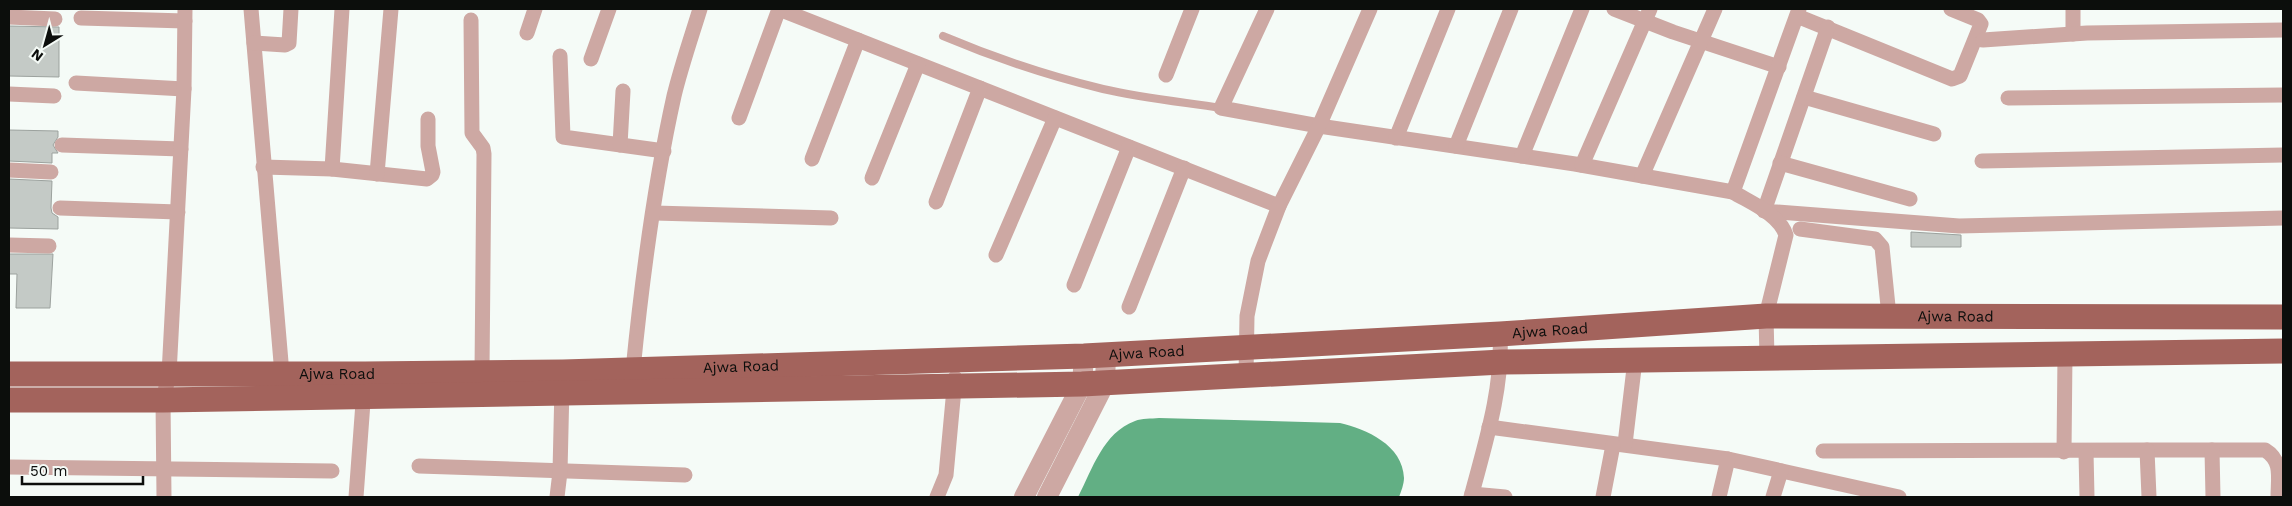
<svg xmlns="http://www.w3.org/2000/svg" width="2292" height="506" font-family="'Work Sans',sans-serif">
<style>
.water{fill:#62af84}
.building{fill:#c4cac6;stroke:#9ca29e}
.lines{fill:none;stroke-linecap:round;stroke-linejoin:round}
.service{stroke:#cda8a3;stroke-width:8}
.minor{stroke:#cda8a3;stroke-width:15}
.tertiary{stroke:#cda8a3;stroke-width:20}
.primary{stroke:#a3635c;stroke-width:25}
.labels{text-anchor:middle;stroke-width:4;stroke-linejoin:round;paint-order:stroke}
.street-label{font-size:15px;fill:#0c0e0c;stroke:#f5fbf7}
</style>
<rect width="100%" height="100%" fill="#f5fbf7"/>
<path class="water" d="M1159 418 1340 423C1366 429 1403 445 1404 478 1404 484 1401 492 1399 497H1078C1093 468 1103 433 1135 421 1142 418 1151 419 1159 418Z"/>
<g class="building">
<path d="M9 26 59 27V77L9 76Z"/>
<path d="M9 130 58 131V137L53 145 58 153H52V163L9 161Z"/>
<path d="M9 179 52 181 51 208 52 213 58 217V229L9 228Z"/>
<path d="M1911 232 1961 235V247H1911Z"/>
<path d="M9 254H53L50 308H16L17 274H9Z"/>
</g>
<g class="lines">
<path class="service" d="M943 36C995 58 1049 76 1103 89 1142 98 1182 102 1221 108"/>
<g class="minor">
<path d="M251 9 282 374"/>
<path d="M779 9 1279 206"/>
<path d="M1267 9 1221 108 1319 126 1575 164 1733 192"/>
<path d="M1614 9 1673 32 1779 67"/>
<path d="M1797 16 1952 79 1960 76 1981 24 1978 20 1951 9"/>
<path d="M9 17 55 19"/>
<path d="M81 18 185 21"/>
<path d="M471 20 472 133 483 148 484 154 482 372"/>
<path d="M1828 27 1764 211 1959 226 2283 218"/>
<path d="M527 33 535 9"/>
<path d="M2073 34V9"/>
<path d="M1983 40 2087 33 2283 30"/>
<path d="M254 43 285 45 289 43 291 9"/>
<path d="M560 56 563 137 664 151"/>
<path d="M591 59 609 9"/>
<path d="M1166 75 1192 9"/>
<path d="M76 83 184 89"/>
<path d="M9 94 54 96"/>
<path d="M1804 97 1934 134"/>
<path d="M2008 98 2283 95"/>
<path d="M739 118 779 9"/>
<path d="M1396 138 1448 9"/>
<path d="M62 145 181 149"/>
<path d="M620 145 623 91"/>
<path d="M1456 146 1511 9"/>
<path d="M1522 156 1582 9"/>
<path d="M812 159 858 40"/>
<path d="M1982 161 2283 155"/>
<path d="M1780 163 1910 199"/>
<path d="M1582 165 1650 9"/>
<path d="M263 167 332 169 427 179 432 175 433 172 428 146V119"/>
<path d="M332 169 342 9"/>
<path d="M9 170 51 172"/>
<path d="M377 174 391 9"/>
<path d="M1642 176 1715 9"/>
<path d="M872 178 918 64"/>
<path d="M936 202 980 88"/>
<path d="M60 208 178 212"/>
<path d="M654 213 831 218"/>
<path d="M1800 229 1875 239 1882 247 1889 316"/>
<path d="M9 245 49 246"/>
<path d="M996 255 1055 118"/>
<path d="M1074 285 1129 147"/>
<path d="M1129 307 1184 168"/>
<path d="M1767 358 1766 316 1786 235C1779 214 1751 203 1733 192L1799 9"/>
<path d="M633 370C642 279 654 186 674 96 681 67 691 38 700 9"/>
<path d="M1246 376 1247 316 1258 261 1279 206 1319 126 1370 9"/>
<path d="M1489 427 1728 459 1899 497"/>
<path d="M1625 444 1635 360"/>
<path d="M2147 450H2265C2283 461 2278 478 2278 497"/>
<path d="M2212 450 2213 497"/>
<path d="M1823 451 2147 450 2149 497"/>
<path d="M2064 452 2065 354"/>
<path d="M2086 452 2087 497"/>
<path d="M419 466 685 475"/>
<path d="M9 467 332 471"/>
<path d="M1472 494 1505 497"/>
<path d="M164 497 163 400 169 374 184 89 185 9"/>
<path d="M356 497 364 389"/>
<path d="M557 497 560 472 562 386"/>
<path d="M937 497 946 475 955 378"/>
<path d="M1471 497C1485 444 1503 389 1500 334"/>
<path d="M1603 497 1613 445"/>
<path d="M1719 497 1728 459"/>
<path d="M1773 497 1781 471"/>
</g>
<g class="tertiary">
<path d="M1024 497 1082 384 1084 356"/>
<path d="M1047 497 1105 383 1106 355"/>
</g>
<g class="primary">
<path id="s1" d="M9 374H365L563 372 1084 356 1500 334 1766 316 2283 317"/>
<path d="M9 400H163L1082 384 1502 362 2283 351"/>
</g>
</g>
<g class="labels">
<g class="street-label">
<text dy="5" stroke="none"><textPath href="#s1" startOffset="1948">Ajwa Road</textPath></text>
<text dy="5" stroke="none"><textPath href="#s1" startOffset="1542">Ajwa Road</textPath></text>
<text dy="5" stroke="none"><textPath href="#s1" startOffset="1138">Ajwa Road</textPath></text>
<text dy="5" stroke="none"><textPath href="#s1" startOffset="732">Ajwa Road</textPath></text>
<text dy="5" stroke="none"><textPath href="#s1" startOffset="328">Ajwa Road</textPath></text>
</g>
</g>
<rect width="2292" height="506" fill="none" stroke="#0c0e0c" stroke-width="20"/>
<g transform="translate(45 45) rotate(217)" stroke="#f5fbf7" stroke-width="4" paint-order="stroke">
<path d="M0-4L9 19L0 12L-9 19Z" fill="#0c0e0c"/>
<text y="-8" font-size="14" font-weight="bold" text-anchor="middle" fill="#0c0e0c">N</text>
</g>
<path d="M22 476v8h121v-8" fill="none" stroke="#0c0e0c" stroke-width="2.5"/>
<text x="30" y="476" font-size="15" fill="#0c0e0c" stroke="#f5fbf7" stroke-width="4" paint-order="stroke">50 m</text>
</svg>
